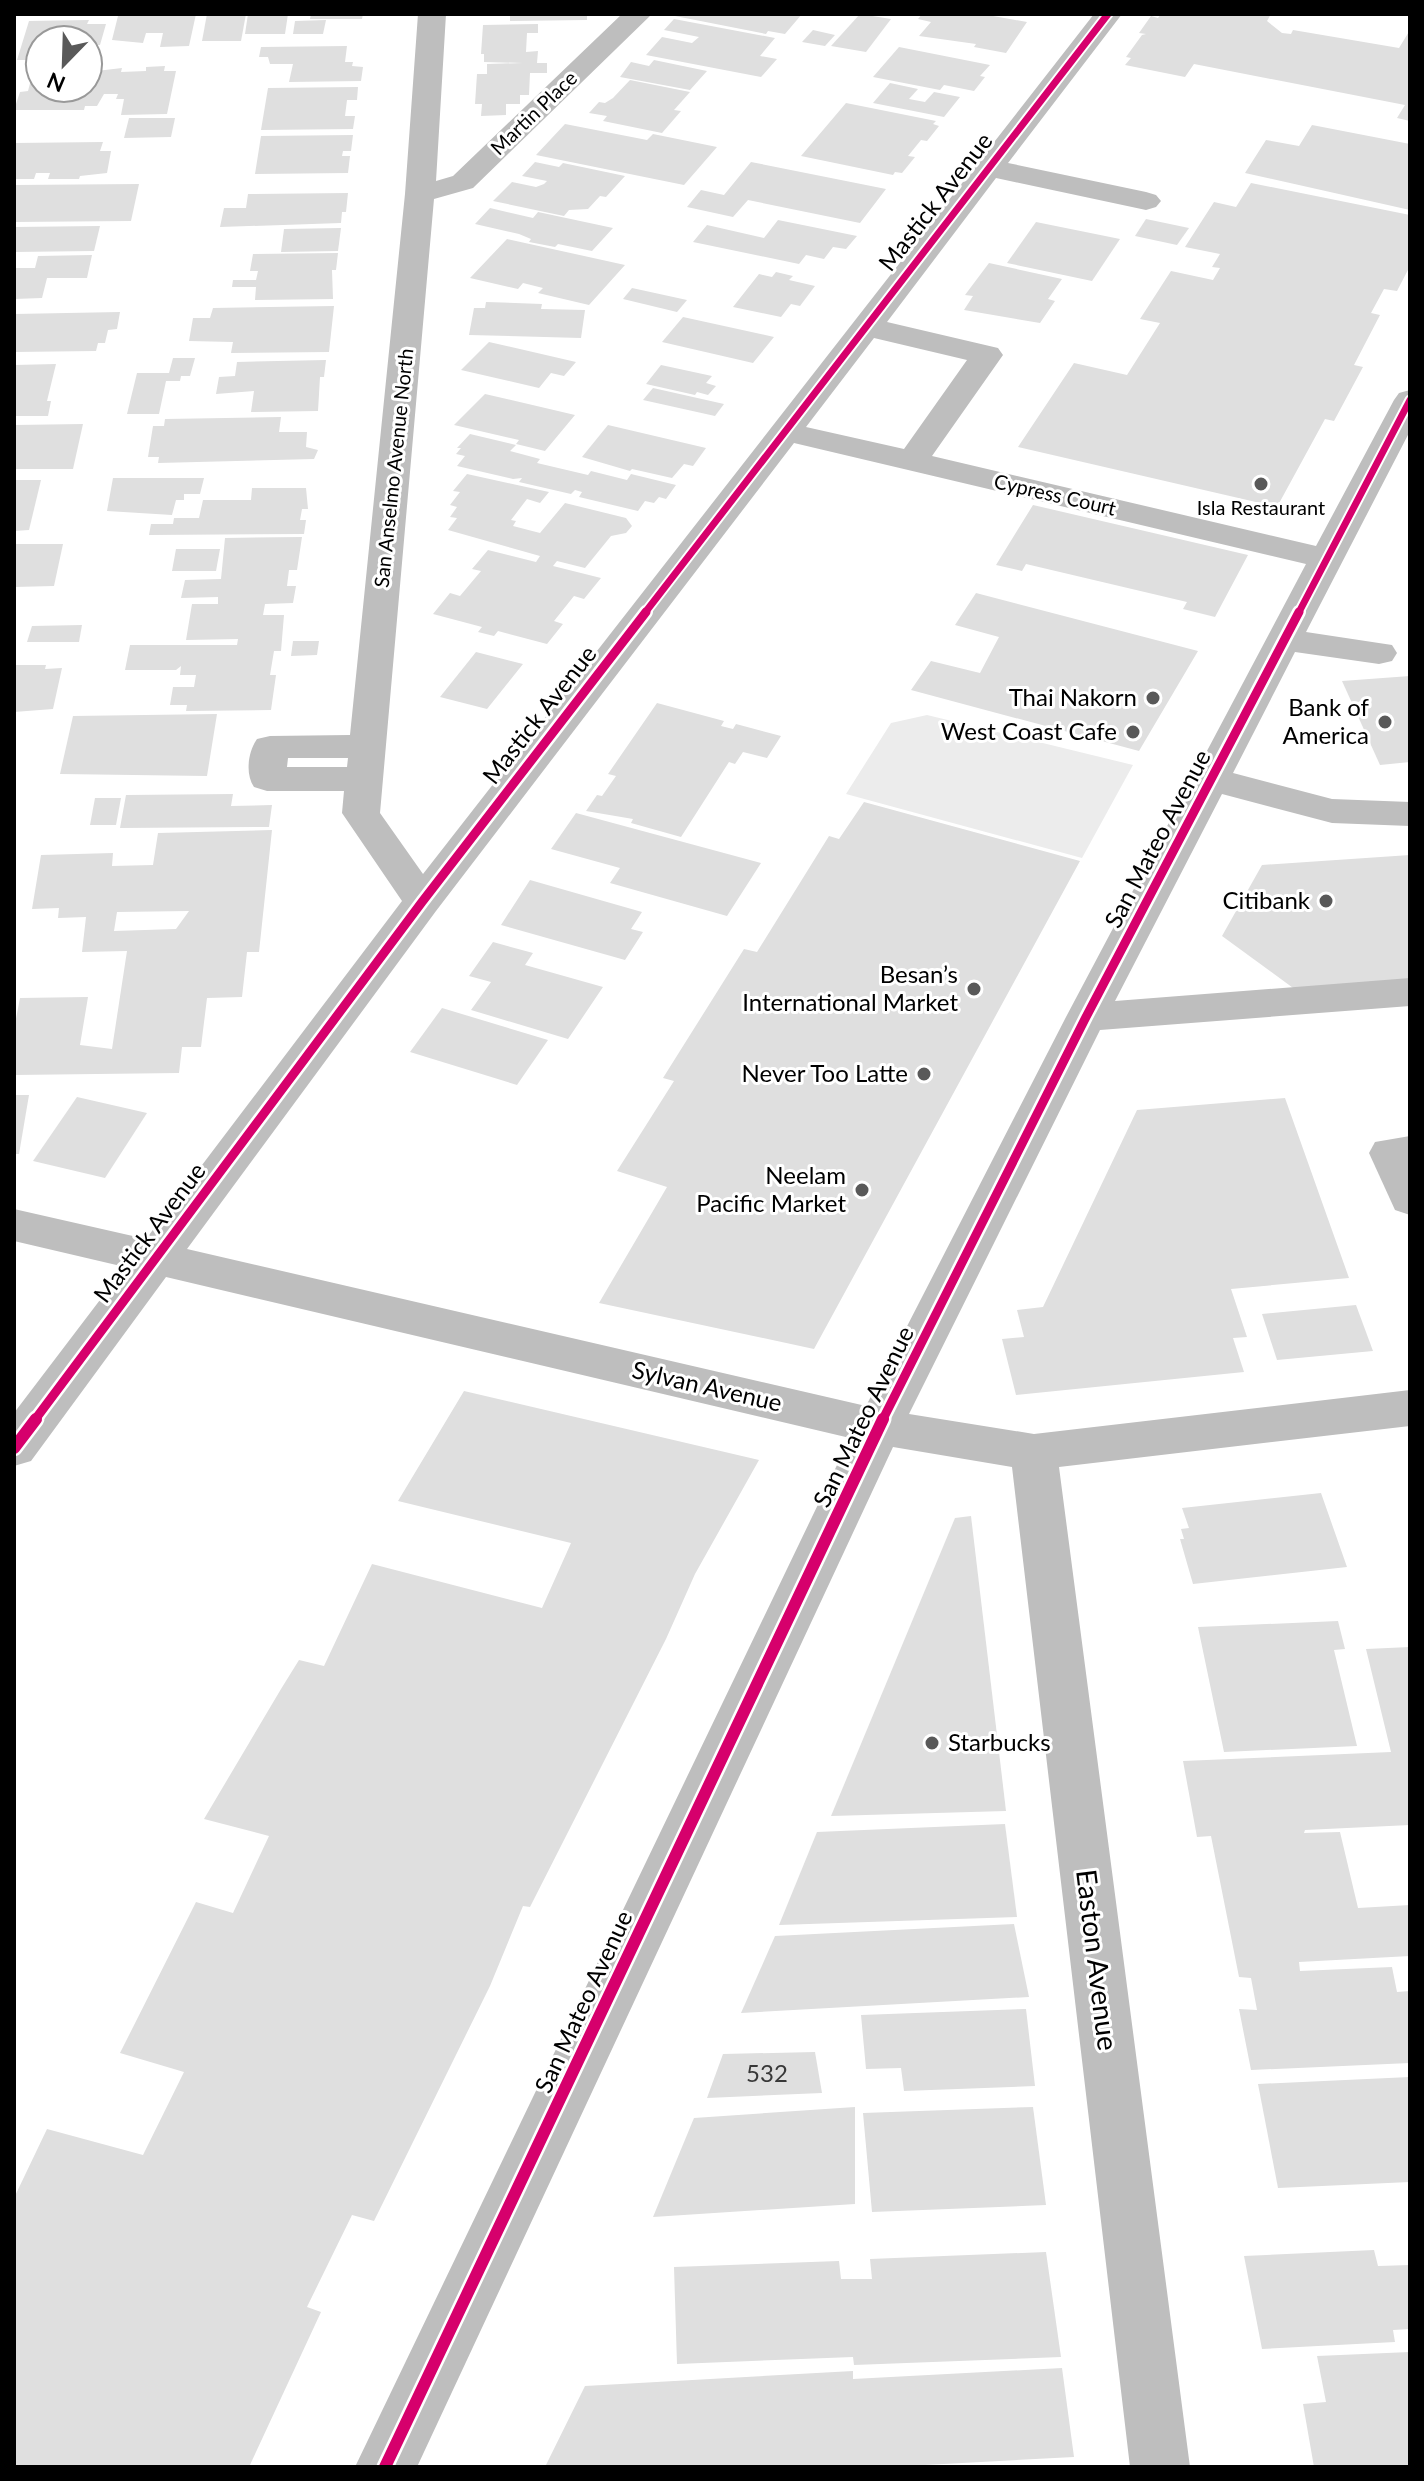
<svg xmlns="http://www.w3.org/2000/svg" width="1424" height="2481" font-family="Lato,sans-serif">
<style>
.green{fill:#ececec}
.building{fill:#dfdfdf;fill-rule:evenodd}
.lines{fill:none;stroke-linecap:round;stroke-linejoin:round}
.minor{fill:#bebebe;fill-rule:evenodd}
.cycleway-far2-casing{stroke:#fff;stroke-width:11}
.cycleway-far1-casing{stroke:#fff;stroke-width:14}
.cycleway-casing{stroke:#fff;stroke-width:17}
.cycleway-far2{stroke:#d6006c;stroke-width:7}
.cycleway-far1{stroke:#d6006c;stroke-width:9}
.cycleway{stroke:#d6006c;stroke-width:12}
.poi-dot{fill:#595959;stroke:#fff;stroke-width:3}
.labels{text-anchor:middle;stroke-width:6;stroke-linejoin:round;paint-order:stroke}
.far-street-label{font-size:20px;fill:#000;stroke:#fff}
.far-poi-label{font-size:20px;fill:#000;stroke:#fff}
.street-label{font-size:24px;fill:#000;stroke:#fff}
.poi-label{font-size:24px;fill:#000;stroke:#fff;text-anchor:end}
.near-number-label{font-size:24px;fill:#383838}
.near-street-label{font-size:28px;fill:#000;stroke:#fff}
</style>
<rect width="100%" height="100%" fill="#fff"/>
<path class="green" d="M927 715 1133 765 1082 858 846 794 891 723Z"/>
<g class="building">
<path d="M137 14H196L189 46 160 47 163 33H146L143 43 112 40 118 16Z"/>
<path d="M207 14H246L241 41H202Z"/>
<path d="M248 14H288L285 34H245Z"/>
<path d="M311 14H363L362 19H310Z"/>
<path d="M510 14H587V20L510 21Z"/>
<path d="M677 14H802L785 34 768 31 766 34 675 16Z"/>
<path d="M860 14 891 19 866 52 831 46Z"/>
<path d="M922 14H982L1027 22 1006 53 974 47 976 44 919 36 931 22 918 19Z"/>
<path d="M1161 14H1271L1267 21 1282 33 1291 34 1293 30 1399 48 1410 30V121L1397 118 1405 105 1194 64 1185 77 1125 65 1131 58 1126 57 1142 35 1146 34 1139 33 1151 16 1158 18Z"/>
<path d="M674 19 775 38 760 56 777 59 761 77 646 55 662 37 692 43 699 37 664 30Z"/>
<path d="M89 20 87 24H106L100 45H88V40H40V60H17L29 21Z"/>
<path d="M326 20 323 34H293L295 21Z"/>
<path d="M538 24V33H527L526 52 538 51 537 63H547V73H530L529 95H520V104H506V115L481 116 482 104H475L477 74H487V64L523 63 484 62V54H481L483 25Z"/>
<path d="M813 30 835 35 825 46 802 42Z"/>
<path d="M347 46 345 62H353L352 66 363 67 361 81 289 82 293 64H270L268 57H259L261 47Z"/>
<path d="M899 47 990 65 980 76 985 77 974 91 944 85 940 90 873 77Z"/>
<path d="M654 60 707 71 690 90 620 77 631 62 649 66Z"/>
<path d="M165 66 164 71H176L167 114 121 115 124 99H116L118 94H104L97 106H85L84 110H14L20 92 28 91 33 72H40V88H88V72L122 68 121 72 146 71V67Z"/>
<path d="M630 80 690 92 674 110 681 111 662 133 603 121 607 116 589 113 599 102 605 103 613 98Z"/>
<path d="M890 83 918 89 909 99 925 102 934 92 960 97 944 117 873 103Z"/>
<path d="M358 87 357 100H347L345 116H355L353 129 261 130 268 88Z"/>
<path d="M846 103 936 121 933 124 939 126 927 141 921 140 908 156 915 157 902 173 895 172 893 175 801 156Z"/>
<path d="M129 118H175L171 137 124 138Z"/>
<path d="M565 124 647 140 653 134 717 147 684 185 536 155Z"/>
<path d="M1312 125 1410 144V210L1245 173 1266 140 1299 146Z"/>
<path d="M353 135 351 151H343L342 156H350L348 173 255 174 261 136Z"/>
<path d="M103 142 100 151H111L107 173 80 176 79 179H48L50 173H36L34 179H14V143Z"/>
<path d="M535 162 559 167 563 163 625 176 606 197 600 196 588 209 569 210 564 216 493 201 512 182 536 187 544 184 547 181 522 176Z"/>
<path d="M751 162 886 189 860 223 748 200 733 217 687 207 701 190 724 195Z"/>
<path d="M1251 183 1410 215V266L1397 291 1384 289 1371 313 1380 315 1354 365 1363 367 1334 421 1325 419 1277 507 1018 447 1074 363 1127 375 1160 323 1140 319 1171 271 1213 280 1220 268 1212 267 1220 254 1185 247 1214 202 1236 207Z"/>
<path d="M139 184 131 221 14 222V185Z"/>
<path d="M348 193 346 212H342L341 223 220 227 224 208H246L248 194Z"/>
<path d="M490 208 533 218 538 212 613 228 592 251 558 244 555 247 529 242 531 239 519 234 475 224Z"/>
<path d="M1146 219 1189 228 1177 245 1135 236Z"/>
<path d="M778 220 857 236 846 249 833 247 824 259 806 255 799 264 693 242 707 225 764 238Z"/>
<path d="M1036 222 1120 239 1092 281 1007 263Z"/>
<path d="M100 226 94 251 14 252V227Z"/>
<path d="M341 228 338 251 281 252 284 229Z"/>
<path d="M507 239 625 265 589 305 538 293 543 288 523 283 518 289 470 278Z"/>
<path d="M338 253 336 270H332L333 299 255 300 256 287H232L233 280H256L258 271H250L253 254Z"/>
<path d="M92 255 87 278H47L42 298 14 299V268H35L38 256Z"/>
<path d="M989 263 1062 279 1048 299 1055 301 1040 323 964 310 973 296 965 295Z"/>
<path d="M776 272 793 276 789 280 815 286 800 306 791 304 781 317 733 307 759 274 772 277Z"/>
<path d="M632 288 687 300 677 312 623 299Z"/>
<path d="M486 302 542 304 541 309 585 310 581 338 469 335 474 308H485Z"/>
<path d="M334 306 329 352 231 353 233 342 189 341 193 318H210L213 308Z"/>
<path d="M120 312 117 329 108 330 105 343H98L96 351 14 352V314Z"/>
<path d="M683 317 774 337 753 363 662 342Z"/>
<path d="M489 342 576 362 564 376 551 373 539 388 461 370Z"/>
<path d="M173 358H195L190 376H181L180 381H166L159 414H127L137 373H169Z"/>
<path d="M326 360 324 377H320L318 411 251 412 254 391 216 394 219 377 235 376 237 362Z"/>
<path d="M56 364 47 401H51L48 416H14V365Z"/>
<path d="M661 365 712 376 706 383 716 386 708 395 697 392 695 395 646 384Z"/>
<path d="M653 388 724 404 715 416 643 400Z"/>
<path d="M485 394 575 415 545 451 516 444 519 440 454 425Z"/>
<path d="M281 417 279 432H307L306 447 318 450 314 459 158 463 159 457H148L153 426H164L165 419Z"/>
<path d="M83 424 73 469H14V425Z"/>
<path d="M608 425 706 448 693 466 684 464 672 478 632 469 630 471 582 457Z"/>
<path d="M470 434 516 445 510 451 540 459 537 463 588 475 591 471 627 480 631 474 676 485 666 499 659 497 654 503 645 501 638 511 579 497 582 492 575 490 571 494 519 482 522 478 513 479 457 466 465 456 456 454 461 448H457Z"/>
<path d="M467 474 549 492 540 503 527 499 511 520 516 521 513 526 540 533 565 503 626 518 632 526 626 533 611 536 585 568 557 561 553 566 601 578 584 599 574 596 554 621 563 624 547 644 498 631 494 636 478 632 482 627 433 614 450 593 460 596 481 571 472 569 488 550 536 562 540 556 448 530 457 518 450 517 457 507 450 505 460 492 453 491Z"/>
<path d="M113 478H204L200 494H184V500H176L172 515 107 511Z"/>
<path d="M14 480H41L29 530 14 531Z"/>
<path d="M252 488H306L308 509H302L300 520H306L304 534 149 535 151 524H173L174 518H199L203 500H251Z"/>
<path d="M1033 505 1248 555 1215 617 1183 609 1187 602 1026 564 1022 571 996 565Z"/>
<path d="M302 537 297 570H289L287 586H296L293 603 265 604 263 615H284L281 651H274L270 675H276L271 710 186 711 187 705H170L173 687H194L196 675H180L181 666 176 670H125L130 645H237L238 639 186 640 192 604H218V597L181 598 185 580 221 579 225 538Z"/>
<path d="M14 544H63L54 586 14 587Z"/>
<path d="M176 549H220L216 571H172Z"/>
<path d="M976 593 1198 651 1139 751 911 690 931 661 980 673 999 637 955 625Z"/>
<path d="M82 625 79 642H27L32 626Z"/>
<path d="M293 641H319L317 655 291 656Z"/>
<path d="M476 652 523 664 487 709 440 697Z"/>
<path d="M14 665H46L45 669 62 668 53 709 14 712Z"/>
<path d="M1410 676V762L1380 765 1342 681Z"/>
<path d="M657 703 724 721 721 726 733 729 736 724 781 736 767 758 743 752 735 764 729 762 681 837 631 823 633 819 586 811 597 795 602 796 616 776 608 774Z"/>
<path d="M217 714 207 776 60 774 73 716Z"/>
<path d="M233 794 231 806 272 805 269 827 120 828 126 795Z"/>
<path d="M95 798H121L116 825H90Z"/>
<path d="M864 802 1080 861 814 1349 599 1303 667 1187 617 1171 674 1081 663 1078 744 949 757 952 829 836 839 839Z"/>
<path d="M576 813 761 863 727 916 610 883 620 868 551 849Z"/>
<path d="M272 830 259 952H247L242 997 207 998 201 1047H182L179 1073 14 1075V1029L20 998 88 997 80 1045 112 1049 127 951 82 952 86 917 58 918 59 908 32 909 41 855 113 853 112 866 153 865 158 833ZM189 911 176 929 114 931 117 912Z"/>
<path d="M1410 855V985L1304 996 1222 936 1262 865Z"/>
<path d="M530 880 642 912 631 929 643 932 625 960 501 925Z"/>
<path d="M493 942 533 953 525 965 603 987 568 1039 471 1010 491 982 469 976Z"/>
<path d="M442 1008 548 1040 517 1085 410 1052Z"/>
<path d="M14 1095H29L19 1154H14Z"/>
<path d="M77 1097 147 1113 105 1178 33 1161Z"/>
<path d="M1285 1098 1349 1278 1231 1289 1247 1337 1233 1338 1244 1372 1016 1395 1002 1339 1024 1337 1017 1310 1043 1307 1137 1110Z"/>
<path d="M1356 1305 1373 1351 1277 1360 1262 1314Z"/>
<path d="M464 1391 759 1460 695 1574 666 1639 530 1907 523 1906 490 1986 374 2221 352 2215 307 2307 321 2312 249 2467H14V2198L47 2129 143 2155 184 2072 120 2053 196 1902 233 1913 269 1836 204 1819 281 1689 299 1660 324 1666 372 1564 542 1608 571 1543 398 1501Z"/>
<path d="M1321 1493 1347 1567 1193 1584 1180 1539H1184L1181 1529 1189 1528 1182 1508Z"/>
<path d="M971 1516 1006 1811 831 1816 955 1518Z"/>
<path d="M1338 1621 1345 1649 1334 1650 1357 1746 1224 1752 1198 1627Z"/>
<path d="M1410 1647V1825L1305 1830 1304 1833 1340 1832 1358 1908 1410 1905V1956L1299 1962 1300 1971 1392 1967 1397 1992 1410 1991V2063L1251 2070 1239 2009 1257 2010 1251 1978 1239 1977 1211 1836 1197 1837 1183 1761 1391 1752 1366 1649Z"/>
<path d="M1005 1824 1017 1917 779 1925 817 1832Z"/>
<path d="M1014 1924 1029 1997 741 2013 775 1936Z"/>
<path d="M1026 2009 1035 2086 904 2091 901 2068 866 2069 861 2015Z"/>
<path d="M815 2052 822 2093 707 2098 723 2054Z"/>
<path d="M1410 2077V2182L1278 2188 1258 2084Z"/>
<path d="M855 2107V2204L653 2217 694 2118Z"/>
<path d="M1033 2107 1046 2205 872 2212 863 2113Z"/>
<path d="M1374 2250 1378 2266 1410 2265V2329L1393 2330 1395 2342 1262 2349 1244 2256Z"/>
<path d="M1046 2252 1061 2357 854 2365 853 2357 677 2364 674 2267 839 2261 841 2279H872L870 2259Z"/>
<path d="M1410 2352V2467H1314L1303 2404 1326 2402 1317 2356Z"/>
<path d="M1062 2368 1074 2457 888 2467H545L585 2386 853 2371V2379Z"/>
</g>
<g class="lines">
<g class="minor">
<path d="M418 14H446L436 181 453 176 622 14H652L473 188 434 199 380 813 423 874 1094 14H1122L1008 163 1146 192 1156 195 1161 201 1156 207 1146 210 996 178 887 322 998 348 1003 355 932 456 1316 546 1394 400 1399 393 1410 390V431L1306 632 1392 645 1397 653 1392 661 1379 664 1295 652 1233 773 1332 799 1410 802V826L1332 823 1222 794 1115 1001 1410 978V1006L1100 1030 909 1414 1034 1434 1410 1390V1426L1059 1467 1190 2467H1130L1012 1467 893 1447 417 2467H355L850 1438 166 1277 31 1461 14 1466V1413L125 1267 14 1241V1209L146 1239 402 901 342 813 344 791H267L254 787C245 774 248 752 257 739L270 736 350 735 405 194ZM874 338 967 360 904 449 806 427ZM794 443 1306 564 1066 1017 866 1406 187 1249 436 911ZM288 758H348L347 767H287Z"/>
<path d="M1410 1136V1215L1395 1210 1369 1153 1375 1142Z"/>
</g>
<g class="cycleway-far2-casing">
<g id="cycleway-far2">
<path d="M644 614 1108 14"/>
<path d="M1298 614 1410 400"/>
</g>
</g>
<g class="cycleway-far1-casing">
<g id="cycleway-far1">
<path d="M34 1421 422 902 646 612"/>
<path d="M882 1421 1086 1017 1299 612"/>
</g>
</g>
<g class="cycleway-casing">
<g id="cycleway">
<path d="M14 1448 36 1419"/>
<path d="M385 2467 883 1419"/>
</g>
</g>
<use href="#cycleway-far2" class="cycleway-far2"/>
<use href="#cycleway-far1" class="cycleway-far1"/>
<use href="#cycleway" class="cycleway"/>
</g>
<g class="poi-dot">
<circle cx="1261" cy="484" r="8"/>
<circle cx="1153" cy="698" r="8"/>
<circle cx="1385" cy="722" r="8"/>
<circle cx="1133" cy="732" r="8"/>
<circle cx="1326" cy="901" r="8"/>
<circle cx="974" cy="989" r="8"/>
<circle cx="924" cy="1074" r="8"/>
<circle cx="862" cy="1190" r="8"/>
<circle cx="932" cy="1743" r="8"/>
</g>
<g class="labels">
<g class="far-street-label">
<text transform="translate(534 113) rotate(-44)" y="7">Martin Place</text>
<text transform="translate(394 468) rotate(-84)" y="7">San Anselmo Avenue North</text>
<text transform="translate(1055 495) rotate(13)" y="7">Cypress Court</text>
</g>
<g class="far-poi-label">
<text x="1261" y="515">Isla Restaurant</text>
</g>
<g class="street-label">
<text transform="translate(936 202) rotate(-52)" y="8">Mastick Avenue</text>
<text transform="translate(540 715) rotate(-52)" y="8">Mastick Avenue</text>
<text transform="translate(1158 839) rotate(-62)" y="8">San Mateo Avenue</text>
<text transform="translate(150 1233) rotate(-53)" y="8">Mastick Avenue</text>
<text transform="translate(707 1387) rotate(13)" y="8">Sylvan Avenue</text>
<text transform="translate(864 1417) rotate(-64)" y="8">San Mateo Avenue</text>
<text transform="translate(584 2002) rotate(-65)" y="8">San Mateo Avenue</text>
</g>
<g class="poi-label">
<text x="1137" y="706">Thai Nakorn</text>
<text x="1369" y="716">Bank of<tspan x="1369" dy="28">America</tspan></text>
<text x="1117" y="740">West Coast Cafe</text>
<text x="1310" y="909">Citibank</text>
<text x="958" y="983">Besan’s<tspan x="958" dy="28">International Market</tspan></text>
<text x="908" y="1082">Never Too Latte</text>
<text x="846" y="1184">Neelam<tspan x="846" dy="28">Pacific Market</tspan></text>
<text x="948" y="1751" text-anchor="start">Starbucks</text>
</g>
<g class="near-number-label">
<text x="767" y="2082">532</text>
</g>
<g class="near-street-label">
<text transform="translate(1097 1960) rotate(83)" y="10">Easton Avenue</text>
</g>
</g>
<rect width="1424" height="2481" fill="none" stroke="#000000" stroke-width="32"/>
<g transform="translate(64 64) rotate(203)"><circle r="38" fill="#ffffff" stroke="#999999" stroke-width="2"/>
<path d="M0-6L14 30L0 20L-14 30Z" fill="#595959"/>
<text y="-12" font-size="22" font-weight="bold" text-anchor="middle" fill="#000000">N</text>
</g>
</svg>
